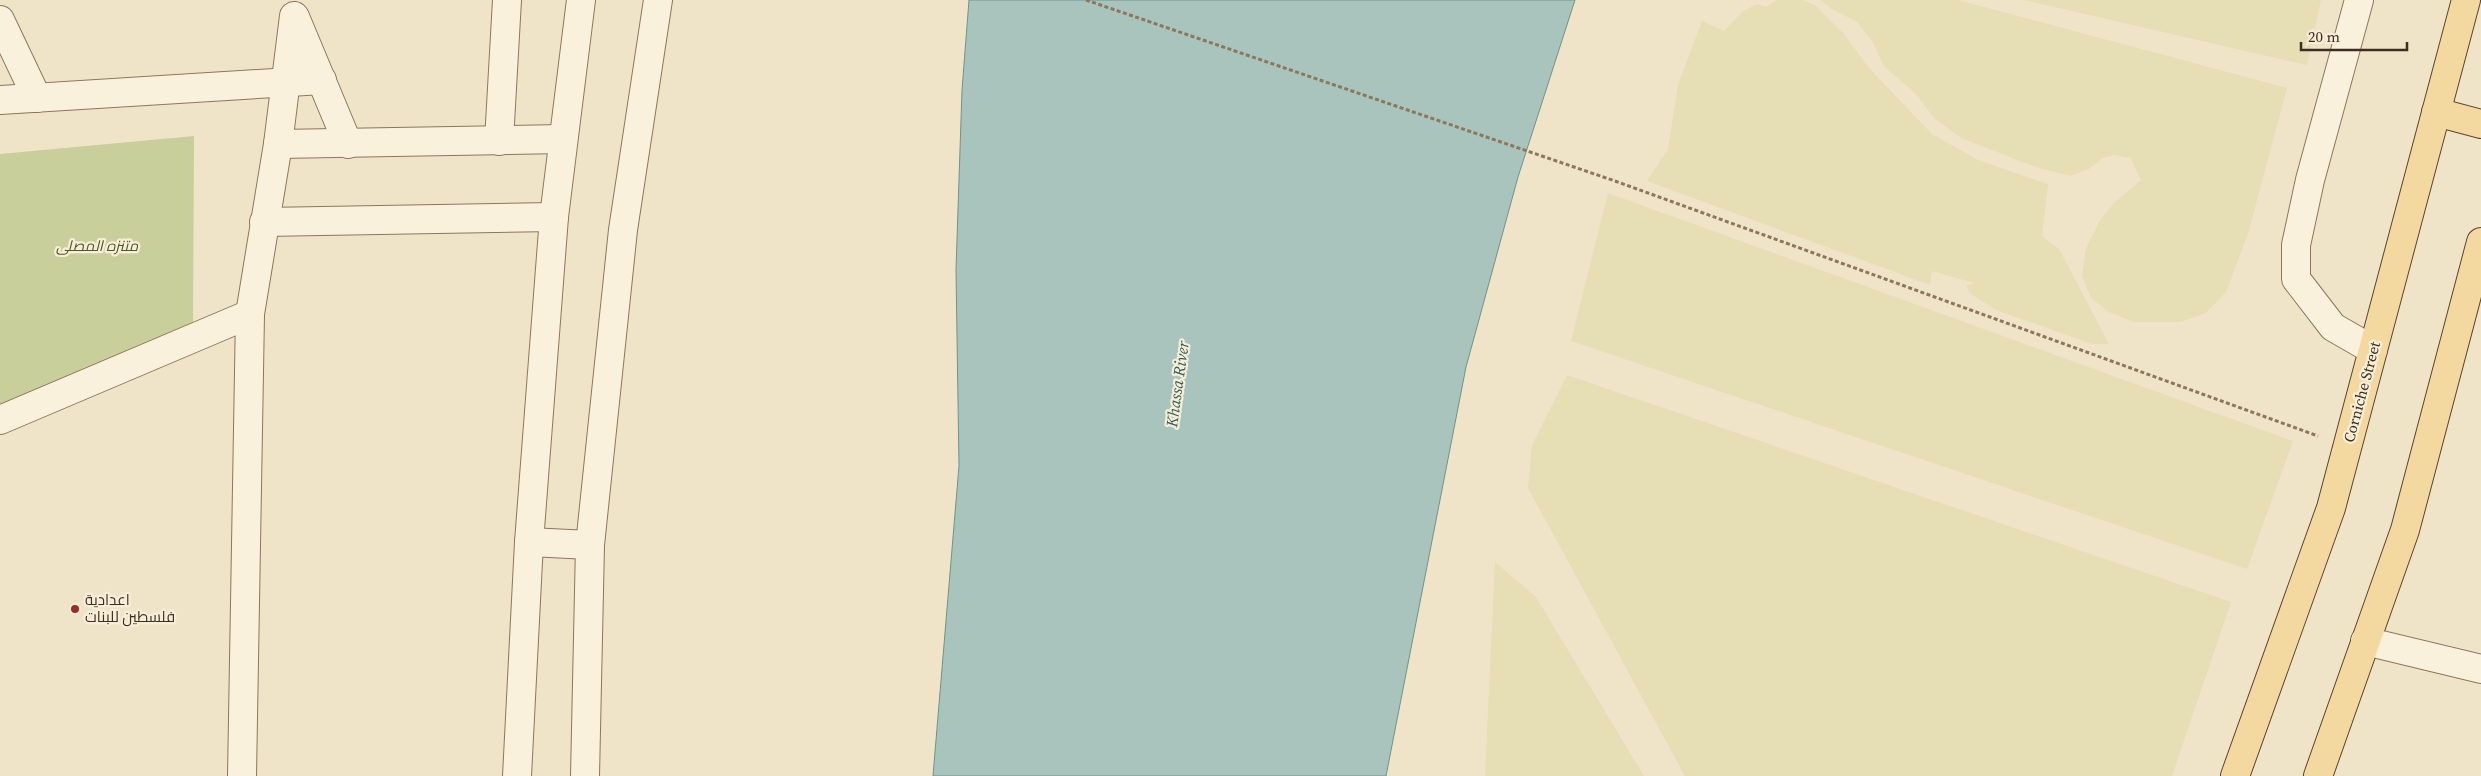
<svg xmlns="http://www.w3.org/2000/svg" width="2481" height="776" font-family="'Source Serif 4',Cairo,serif">
<style>
.farmland{fill:#e6deb5}
.green{fill:#c9cf9b}
.water{fill:#a9c4bc;stroke:#6f938a}
.lines{fill:none;stroke-linecap:round;stroke-linejoin:round}
.minor-casing{stroke:#8d765c;stroke-width:30}
.major-casing{stroke:#5b4430;stroke-width:30}
.path{stroke:#8d765c;stroke-width:3;stroke-dasharray:4 2.5;stroke-linecap:butt}
.minor{stroke:#faf1dc;stroke-width:28}
.major{stroke:#f3d9a0;stroke-width:28}
.poi-dot{fill:#9e2a2b;stroke:#f7eed8;stroke-width:2}
.labels{text-anchor:middle;stroke-width:4.5;stroke-linejoin:round;paint-order:stroke}
.park-label{font-size:15px;font-style:italic;fill:#4d5a26;stroke:#f7eed8}
.street-label{font-size:15px;fill:#3d2e20;stroke:#f7eed8}
.poi-label{font-size:15px;fill:#3d2e20;stroke:#f7eed8;text-anchor:start}
.water-label{font-size:16px;font-style:italic;fill:#2f5d5a;stroke:#f7eed8}
</style>
<rect width="100%" height="100%" fill="#f0e4c8"/>
<g class="farmland">
<path d="M1777 0H1803L1815 5 1843 33 1869 68 1932 134 1978 160 2048 184 2042 236 2059 249 2109 344H2092L1996 310 1971 294 1966 286 1974 283 1932 271 1930 285 1647 181 1668 149 1678 85 1702 21 1724 31 1743 11 1757 4 1766 7Z"/>
<path d="M1820 0H1958L2287 88 2248 234 2226 292 2206 313 2180 322H2133L2109 312 2091 298 2082 276 2086 248 2099 222 2115 202 2141 180 2130 158 2114 155 2103 158 2089 169 2070 176 2035 167 1961 138 1934 118 1916 94 1884 66 1872 41 1857 22 1832 9Z"/>
<path d="M2024 0H2321L2307 65Z"/>
<path d="M1608 193 2293 441 2247 569 1571 341Z"/>
<path d="M1567 375 2231 602 2172 776H1685L1528 488 1532 445Z"/>
<path d="M1495 562 1536 597 1644 776H1485Z"/>
</g>
<path class="green" d="M194 136 193 337 0 413V154Z"/>
<path class="water" d="M969 0H1575L1518 177 1466 367 1386 776H933L959 466 956 270 962 90Z"/>
<g class="lines">
<g class="minor-casing">
<g id="minor">
<path d="M2359 0 2310 180 2296 245V279L2333 327 2373 350"/>
<path d="M295 17 348 144"/>
<path d="M0 20 37 98"/>
<path d="M0 100 322 80"/>
<path d="M499 141 507 0"/>
<path d="M278 144 563 139"/>
<path d="M264 222 554 217"/>
<path d="M0 420 250 314"/>
<path d="M529 542 590 545"/>
<path d="M2365 641 2481 669"/>
<path d="M242 776 250 314 278 144 294 16"/>
<path d="M517 776 529 542 554 217 581 0"/>
<path d="M585 776 590 545 623 230 658 0"/>
</g>
</g>
<g class="major-casing">
<g id="major">
<path d="M2436 112 2481 124"/>
<path d="M2235 776 2331 508 2466 0"/>
<path d="M2318 776 2405 530 2481 242"/>
</g>
</g>
<path class="path" d="M1086 0 1615 181 2318 436"/>
<use href="#minor" class="minor"/>
<use href="#major" class="major"/>
</g>
<circle class="poi-dot" cx="75" cy="609" r="5"/>
<g class="labels">
<g class="park-label">
<text x="97" y="251">متنزه المصلى</text>
</g>
<g class="street-label">
<text transform="translate(2362 392) rotate(-75)" y="5">Corniche Street</text>
</g>
<g class="poi-label">
<text x="85" y="605">اعدادية<tspan x="85" dy="17">فلسطين للبنات</tspan></text>
</g>
<g class="water-label">
<text transform="translate(1177 384) rotate(-82)" y="6">Khassa River</text>
</g>
</g>
<path d="M2301 42v8h106v-8" fill="none" stroke="#3d2e20" stroke-width="2.5"/>
<text x="2308" y="42" font-size="15" fill="#3d2e20" stroke="#f7eed8" stroke-width="4" paint-order="stroke">20 m</text>
</svg>
